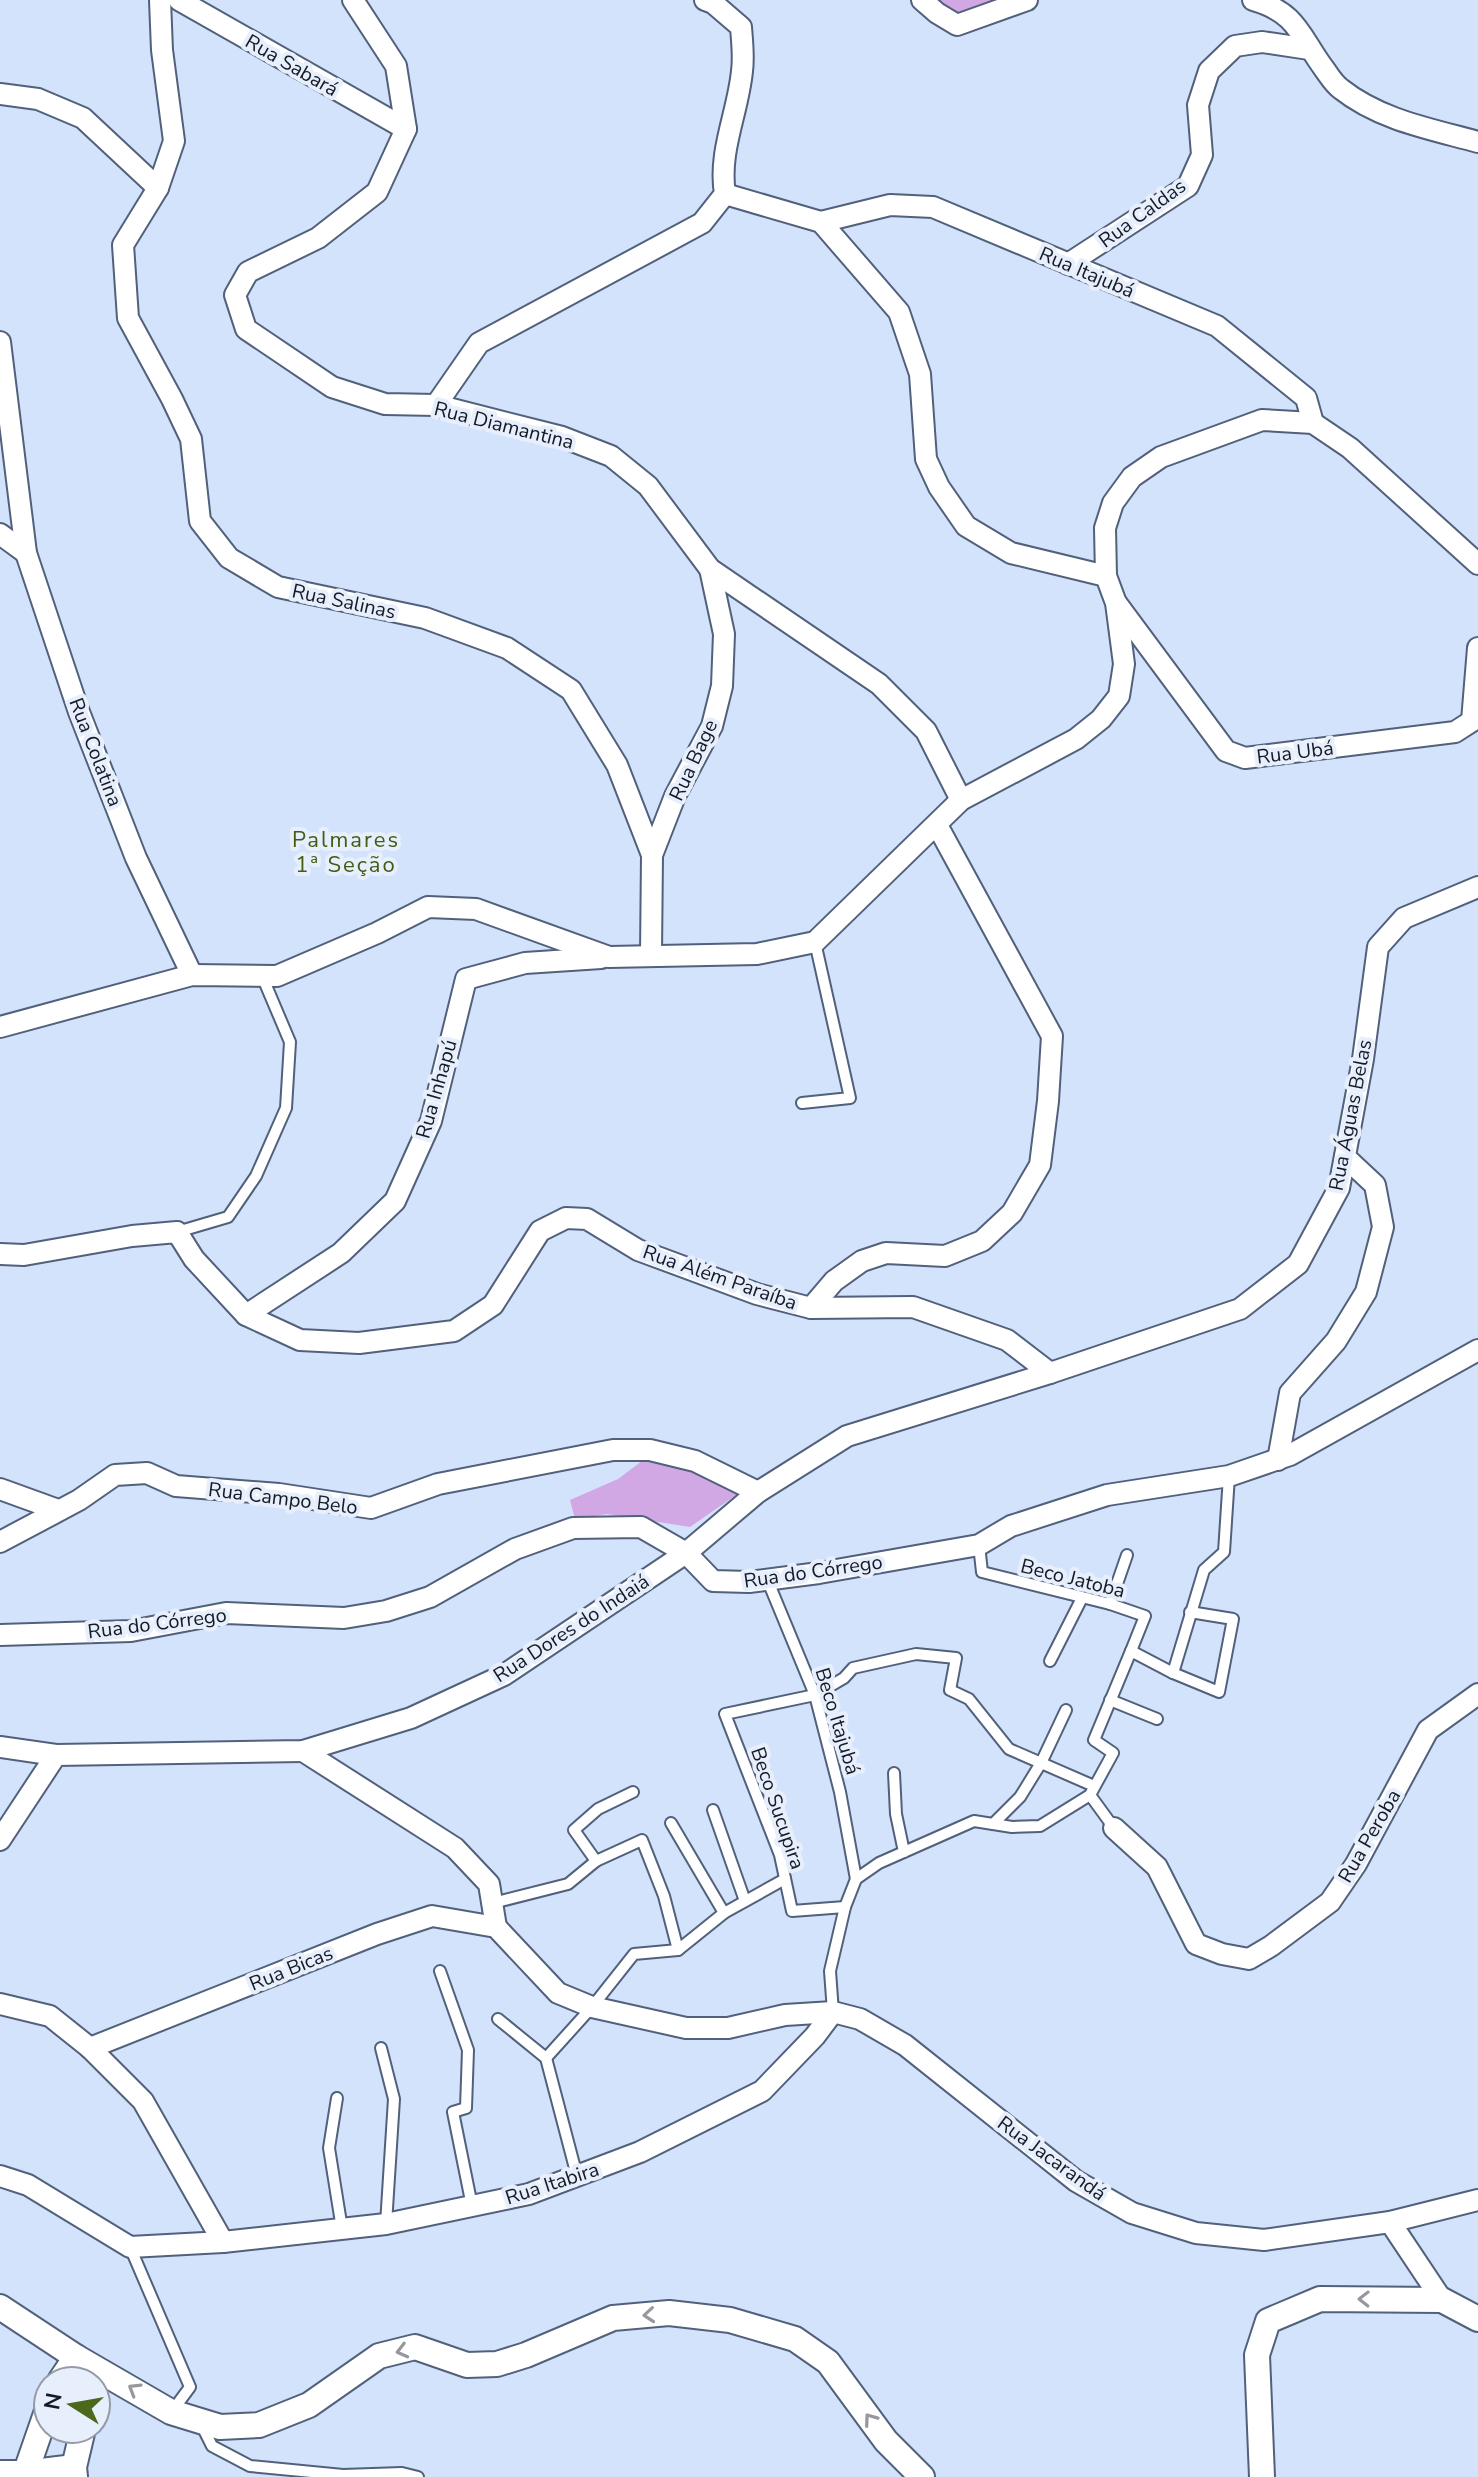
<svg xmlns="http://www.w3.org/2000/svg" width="1478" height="2477" font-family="'Nunito Sans',sans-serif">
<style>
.green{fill:#d1a8e4}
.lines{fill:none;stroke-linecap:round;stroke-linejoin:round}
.service-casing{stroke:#51607b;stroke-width:14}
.minor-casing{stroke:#51607b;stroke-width:24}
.tertiary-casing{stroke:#51607b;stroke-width:28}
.service{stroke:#fff;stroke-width:10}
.minor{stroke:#fff;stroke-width:20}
.tertiary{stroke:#fff;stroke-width:24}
.oneway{stroke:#96989d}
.labels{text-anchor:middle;stroke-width:8;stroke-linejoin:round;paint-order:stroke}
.street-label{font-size:20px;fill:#151b26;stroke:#e8effc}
.neighbourhood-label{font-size:22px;letter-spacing:2px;fill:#425b15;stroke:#e8effc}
</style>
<rect width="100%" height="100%" fill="#d4e3fc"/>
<g class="green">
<path d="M927 0H1015L957 22Z"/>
<path d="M646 1458 688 1468 739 1493 690 1527 607 1514 575 1519 570 1500 618 1479Z"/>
</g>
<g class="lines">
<g class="service-casing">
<g id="service">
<path d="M802 1103 850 1098 815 942"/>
<path d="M177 1232 228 1217 256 1176 286 1108 290 1042 262 976"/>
<path d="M979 1545 982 1572 1110 1604 1145 1616 1131 1651"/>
<path d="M767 1579 815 1695 840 1792 856 1879"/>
<path d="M1110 1604 1127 1555"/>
<path d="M1050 1661 1082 1598"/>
<path d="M1173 1673 1219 1692 1233 1619 1190 1612"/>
<path d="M1110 1700 1157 1719"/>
<path d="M894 1773 896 1814 904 1852"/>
<path d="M1090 1795 1114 1828"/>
<path d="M713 1810 745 1901"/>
<path d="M671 1823 724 1913"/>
<path d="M993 1824 1020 1797 1041 1763 1066 1710"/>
<path d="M596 1861 574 1830 598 1809 633 1792"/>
<path d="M493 1903 568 1884 596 1861 642 1840 664 1896 678 1950"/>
<path d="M845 1907 792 1911 780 1855 725 1714 815 1695 844 1678 853 1668 916 1654 956 1658 950 1690 969 1699 1009 1749 1094 1786"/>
<path d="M440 1971 468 2050 466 2108 453 2112 472 2206"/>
<path d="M833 2012 830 1971 845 1907 856 1879 879 1863 974 1821 1012 1827 1040 1826 1090 1795 1113 1753 1094 1740 1131 1651 1173 1673 1204 1570 1224 1552 1229 1476"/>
<path d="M498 2019 546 2058 577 2176"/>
<path d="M381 2048 394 2099 386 2224"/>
<path d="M546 2058 592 2007 634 1954 678 1950 724 1913 785 1879"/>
<path d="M337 2098 329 2148 342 2229"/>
<path d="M130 2247 190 2387 173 2410"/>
<path d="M202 2426 212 2446 250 2466 343 2475 402 2473 418 2477"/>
</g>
</g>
<g class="minor-casing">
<g id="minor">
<path d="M160 0 162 50 174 141 158 188 123 245 128 318 172 399 191 439 200 521 229 558 278 587 425 618 507 648 571 690 617 765 652 855 651 954"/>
<path d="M179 0 406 129"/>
<path d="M353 0 396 66 406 129 377 192 318 238 248 272 235 295 246 329 332 387 385 404 436 405 562 437 611 456 648 486 710 569 879 684 926 731 961 800"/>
<path d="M922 0 937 13 957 25 1027 0"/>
<path d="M1253 0C1298 13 1299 35 1325 70 1330 77 1334 84 1341 89 1380 120 1431 129 1478 142"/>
<path d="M0 94 38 99 83 118 158 188"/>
<path d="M725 194 821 222 899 312 920 374 926 459 939 487 966 526 1011 553 1106 576"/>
<path d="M821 222 890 205 933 207 1217 326 1306 398 1313 423"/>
<path d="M1068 264 1188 186 1202 155 1198 105 1209 71 1235 46 1262 42 1309 49"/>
<path d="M0 342 26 553 79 712 136 858 192 975"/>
<path d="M436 405 479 343 702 223 725 194C718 151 738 113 742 71 744 57 742 41 741 27L713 3 705 0"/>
<path d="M0 534 26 553"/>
<path d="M1117 604 1226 751 1245 758 1455 732 1472 721 1478 648"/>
<path d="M652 855 675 796 712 726 722 686 724 634 710 569"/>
<path d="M0 1027 192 975 277 976 377 933 428 907 476 909 609 957 757 954 815 942 961 800 1076 739 1101 719 1119 696 1124 664 1116 603 1106 576 1105 528 1113 503 1132 477 1161 457 1262 420 1313 423 1350 448 1478 564"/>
<path d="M0 1254 24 1255 132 1236 177 1232 194 1259 246 1315 300 1340 359 1343 454 1331 493 1305 540 1231 566 1218 587 1219 638 1250 757 1294 811 1308 913 1307 1007 1340 1050 1373"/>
<path d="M811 1308 834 1281 862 1261 886 1253 945 1256 982 1241 1012 1213 1040 1165 1048 1101 1052 1036 937 825"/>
<path d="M246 1315 341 1253 395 1201 431 1121 466 979 525 963 601 958"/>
<path d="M1278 1460 1290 1393 1336 1341 1366 1292 1383 1227 1375 1185 1345 1157"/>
<path d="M0 1489 58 1510"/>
<path d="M0 1542 79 1500 115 1475 147 1473 176 1486 279 1494 371 1508 438 1484 613 1450H650L695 1461 758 1492"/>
<path d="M0 1635 131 1631 226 1613 344 1618 386 1611 430 1597 515 1549 573 1528 641 1527 686 1553 713 1581 749 1582 819 1573 979 1545 1011 1526 1107 1495 1229 1476 1290 1455 1478 1350"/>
<path d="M0 1747 56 1755"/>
<path d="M303 1751 455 1848 489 1884 496 1927"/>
<path d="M1114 1828 1157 1867 1196 1944 1222 1954 1249 1959 1271 1946 1330 1902 1356 1864 1428 1730 1478 1694"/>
<path d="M0 1840 56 1755 303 1751 411 1718 504 1675 686 1553 758 1492 847 1436 1050 1373 1240 1309 1298 1264 1339 1188 1363 1059 1378 947 1404 918 1478 887"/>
<path d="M0 2004 50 2016 90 2048 143 2101 223 2242"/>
<path d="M90 2048 377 1934 432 1916 496 1927 558 1993 592 2007 686 2028H728L785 2015 833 2012 860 2019 905 2045 1076 2181 1132 2213 1196 2233 1264 2240 1390 2222 1478 2200"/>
<path d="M0 2176 28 2185 130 2247 223 2242 386 2224 529 2194 640 2152 762 2091 815 2036 833 2012"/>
<path d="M1390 2222 1442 2300"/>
</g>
</g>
<g class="tertiary-casing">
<g id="tertiary">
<path d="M0 2307 76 2357 171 2412 220 2427 259 2425 309 2405 379 2356 415 2347 467 2365 497 2364 526 2355 613 2318 669 2313 730 2320 795 2339 828 2362 886 2441 922 2477"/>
<path d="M60 2381 76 2357"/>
<path d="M0 2473H25L74 2467"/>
<path d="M24 2477 48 2408"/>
<path d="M75 2477 74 2467 83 2429"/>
<path d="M1262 2477 1257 2355 1268 2321 1320 2299 1442 2300 1478 2319"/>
</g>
</g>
<use href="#service" class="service"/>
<use href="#minor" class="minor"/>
<use href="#tertiary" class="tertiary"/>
</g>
<defs><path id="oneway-chevron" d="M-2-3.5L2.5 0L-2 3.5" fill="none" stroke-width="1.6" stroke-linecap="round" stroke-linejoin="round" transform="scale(2)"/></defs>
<g class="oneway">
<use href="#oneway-chevron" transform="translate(1364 2299) rotate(-179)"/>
<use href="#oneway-chevron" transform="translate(649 2315) rotate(175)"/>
<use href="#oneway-chevron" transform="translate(402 2351) rotate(166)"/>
<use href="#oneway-chevron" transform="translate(134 2389) rotate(-149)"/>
<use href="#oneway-chevron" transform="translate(870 2419) rotate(-126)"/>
</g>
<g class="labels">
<g class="street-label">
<text transform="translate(292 65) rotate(30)" y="7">Rua Sabará</text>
<text transform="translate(1142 213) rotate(-36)" y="7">Rua Caldas</text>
<text transform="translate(1087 272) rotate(23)" y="7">Rua Itajubá</text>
<text transform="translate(504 425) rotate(14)" y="7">Rua Diamantina</text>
<text transform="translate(344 601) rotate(12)" y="7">Rua Salinas</text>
<text transform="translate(96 752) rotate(69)" y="7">Rua Colatina</text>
<text transform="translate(1295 752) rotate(-7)" y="7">Rua Ubá</text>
<text transform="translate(693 760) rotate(-65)" y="7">Rua Bage</text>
<text transform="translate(436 1089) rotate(-74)" y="7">Rua Inhapú</text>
<text transform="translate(1350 1115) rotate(-79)" y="7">Rua Águas Belas</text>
<text transform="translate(720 1277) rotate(19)" y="7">Rua Além Paraíba</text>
<text transform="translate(283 1498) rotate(7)" y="7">Rua Campo Belo</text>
<text transform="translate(813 1571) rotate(-8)" y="7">Rua do Córrego</text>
<text transform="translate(1073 1578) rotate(14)" y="7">Beco Jatoba</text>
<text transform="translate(157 1623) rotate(-7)" y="7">Rua do Córrego</text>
<text transform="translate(571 1628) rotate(-33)" y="7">Rua Dores do Indaiá</text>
<text transform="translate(838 1721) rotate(73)" y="7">Beco Itajubá</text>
<text transform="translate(778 1808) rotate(71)" y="7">Beco Sucupira</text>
<text transform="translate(1369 1836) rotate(-60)" y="7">Rua Peroba</text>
<text transform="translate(291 1968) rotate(-22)" y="7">Rua Bicas</text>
<text transform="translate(1052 2158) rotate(36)" y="7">Rua Jacarandá</text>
<text transform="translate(552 2183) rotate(-18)" y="7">Rua Itabira</text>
</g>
<g class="neighbourhood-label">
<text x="346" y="847">Palmares<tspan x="346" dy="25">1ª Seção</tspan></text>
</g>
</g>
<g transform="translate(72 2405) rotate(281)"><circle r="38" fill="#e8effc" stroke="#949aa6" stroke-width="2"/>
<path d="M0-6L14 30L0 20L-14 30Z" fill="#4c681b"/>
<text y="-12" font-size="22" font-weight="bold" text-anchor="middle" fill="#151b26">N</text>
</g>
</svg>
